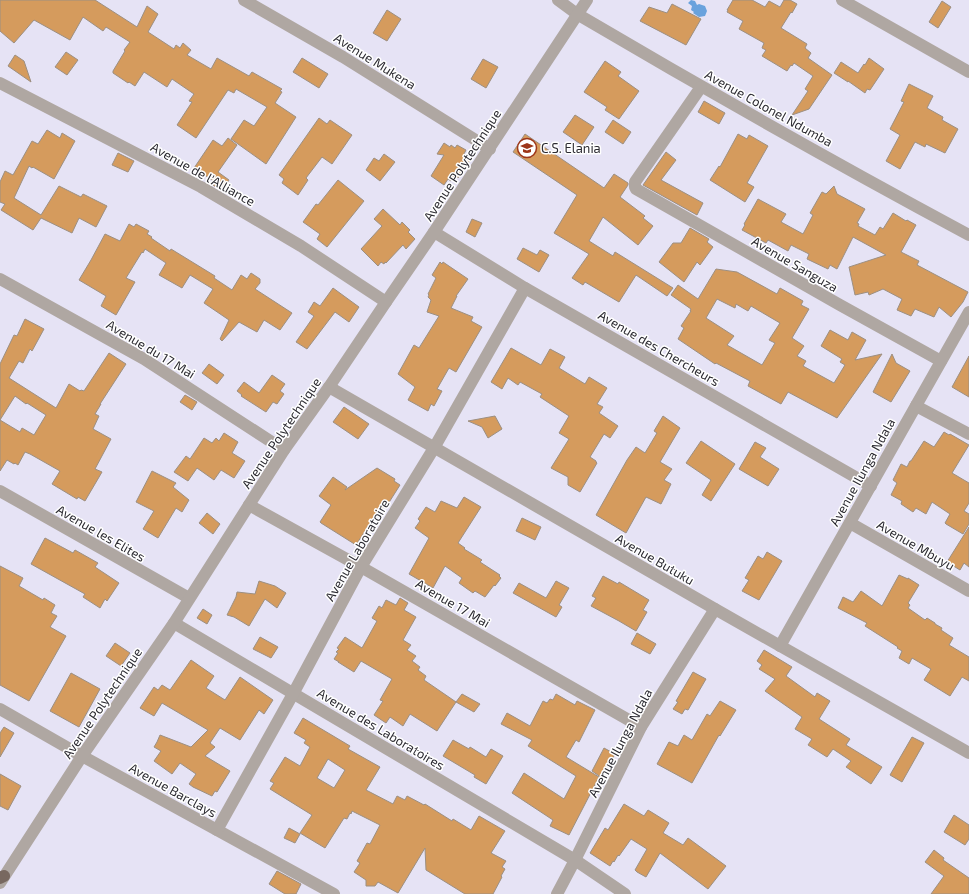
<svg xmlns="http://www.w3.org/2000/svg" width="969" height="894" font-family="'Exo 2',sans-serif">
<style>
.water{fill:#69a2dd}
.building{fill:#d59b5d;stroke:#9c8f82;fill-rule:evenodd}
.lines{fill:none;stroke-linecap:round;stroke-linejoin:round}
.minor{stroke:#afa7a2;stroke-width:12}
.trunk{stroke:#786860;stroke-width:12}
.labels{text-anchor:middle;stroke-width:3;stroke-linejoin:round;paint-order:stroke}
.street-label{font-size:13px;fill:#2c2b32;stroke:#fff}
.poi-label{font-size:13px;fill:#2c2b32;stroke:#fff;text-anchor:start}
</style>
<rect width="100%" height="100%" fill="#e6e3f5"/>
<path class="water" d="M691 0 695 1 697 5 699 4 705 6 707 11 705 16 699 17 693 13 694 12 691 10 692 6 688 3Z"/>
<g class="building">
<path d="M0 0H95L137 27 147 6 158 14 148 32 174 49 176 45 180 48 183 43 191 50 187 55 211 69 217 58 249 76 252 72 282 89 280 91 282 92 275 103 296 117 266 164 231 139 244 120 254 126 267 107 236 89 234 93 228 90 196 138 177 125 192 102 189 101 194 94 172 79 167 87 144 72 135 86 129 82 128 83 113 73V71L125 51 124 50 130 42 106 27 103 31 83 17 70 40 34 20 14 43 0 31Z"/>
<path d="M733 0H752L765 7 769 1 780 7 784 0H790L797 4 792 13 791 12 781 28 807 44 805 48 811 53 808 58 832 75 809 109 792 115 808 91 805 89 813 76 794 63 792 66 791 65 787 71 762 56 766 50 762 48 764 43 739 29 743 21 727 12 728 10H727Z"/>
<path d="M942 1 951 7 938 28 929 22Z"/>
<path d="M672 4 701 19 686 45 640 21 649 7 667 13Z"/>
<path d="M387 10 401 19 387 41 373 33Z"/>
<path d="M66 52 78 60 67 75 55 67Z"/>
<path d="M15 55 24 61 31 82 8 66Z"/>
<path d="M302 58 328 74 319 88 293 72Z"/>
<path d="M869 58 884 69 870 90 867 89 865 93 848 81V82L834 73 841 62 858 73 864 64 865 65Z"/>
<path d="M483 59 498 67 486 88 471 79Z"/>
<path d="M605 61 621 72 618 76 639 91 619 119 605 110 607 107 584 92Z"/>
<path d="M909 84 933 96 927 108 943 117 942 120 958 129 945 153 926 144 925 147 915 142 900 169 886 161 900 135 890 129 904 102 901 101Z"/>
<path d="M704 101 725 113 719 124 698 112Z"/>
<path d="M575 115 594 127 582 145 563 132Z"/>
<path d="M319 118 327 124 330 120 352 135 332 164 322 157 306 178 308 180 298 195 282 183 284 179 279 175Z"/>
<path d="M613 120 631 132 623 144 605 132Z"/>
<path d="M47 130 60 138 62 133 75 141 54 179 33 167 32 168 29 166 14 198 41 215 59 186 81 197 83 194 107 206 96 227 79 218 72 233 41 218 33 230 1 210 5 204 0 202V182L5 171 13 175 32 141 38 144Z"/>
<path d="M525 134 604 188 614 174 628 183V185L620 197 645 216 643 218 653 226 638 245 603 217 589 241 613 256 615 252 673 288 667 296 636 275 619 302 585 282 583 285 572 278 589 254 554 233 577 195 513 152Z"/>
<path d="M738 134 747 139 749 135 768 146 747 183 754 187 745 202 710 180 719 166 720 167Z"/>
<path d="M228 138 237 145 218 172 229 180 222 191 213 185 215 182 194 168 213 140 222 146Z"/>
<path d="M444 143 450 147 451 145 455 148 457 145 466 150 464 154 471 159 458 178 455 175 451 181 448 179 444 185 431 176 444 155 437 154Z"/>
<path d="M666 152 676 160 661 180 703 203 697 215 643 185Z"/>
<path d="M118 153 134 161 128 172 112 165Z"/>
<path d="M384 154 395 162 380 181 366 170 374 158 379 161Z"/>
<path d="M338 180 364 201 327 247 317 239 320 234 303 222 316 204 318 205Z"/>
<path d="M834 186 837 194 865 209 857 223 859 224 858 226 875 235 880 227 883 229 893 213 906 221 907 220 916 225 901 252 919 261 917 265 968 292 963 302 951 317 939 307 934 317 915 309 911 316 897 310 902 299 883 289 869 295 868 292 855 295 849 267 886 255 853 237 837 269 830 265 828 269 807 259 809 254 791 245 788 251 768 240 766 243 742 230 745 225 744 224 758 199 786 214 781 222 803 234 813 215 810 213 822 192 826 194Z"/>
<path d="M383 209 400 225 402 222 410 230 408 232 415 239 406 249 403 245 386 263 385 262 384 264 381 262 378 266 361 249 382 226 374 219Z"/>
<path d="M472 219 482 223 475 237 466 232Z"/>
<path d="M129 224 134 227 136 224 149 231 147 234 152 237 151 238 170 251 171 249 215 276 214 278 232 290 241 275 247 279 251 273 260 279V283L255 289 292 313 280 330 264 320 257 332 239 322 222 341 220 339 229 320 204 303 213 289 190 275 182 288 159 275 166 263 145 249 143 253 142 252 126 278 135 282 116 315 101 306 106 296 79 280 91 260 105 234 120 241Z"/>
<path d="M690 228 709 239 707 242 713 247 700 265 697 262 684 282 659 262 673 243H681Z"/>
<path d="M523 248 537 255 540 250 549 255 539 272 517 259Z"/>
<path d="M440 262 442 264 443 262 468 279 456 296H457L451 308 473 317 471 321 482 327 456 372 449 368 437 389 442 391 434 406 431 404 428 411 408 400 415 387 398 374 414 345 419 348 439 316 427 312 431 300 428 297 429 295 428 294 436 278 432 275Z"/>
<path d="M716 269 737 272 777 294 780 288 803 301 801 305 809 309 792 338 804 346 797 356 806 361 803 366 834 383 845 365 840 362 842 359 821 346 830 330 848 340 852 332 866 340 855 360 882 354 837 418 788 392 781 404 748 386 750 381 716 363 715 364 678 339 684 328 681 326 691 311H690L691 309 671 295 678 285 698 299ZM717 299 735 308 736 304 748 311 751 306 780 323 769 340 775 343 762 365 727 345 734 336 706 318Z"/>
<path d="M333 288 359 307 349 322 335 312 307 349 296 342 314 316 308 312 314 302 320 306Z"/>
<path d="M25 319 44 329 32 351 30 349 23 363 19 361 9 378 56 408 69 384 80 391 81 390 84 391 109 353 126 364 100 404H101L95 414 99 416 93 429 111 439 95 469 102 472 85 501 78 497 77 499 52 484 60 471 30 454 25 452 18 465 15 463 14 464 7 460 0 471V364L14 335 17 336ZM15 396 26 404 27 403 46 415 34 435 22 428 20 432 0 420Z"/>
<path d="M511 348 541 365 550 349 565 357 559 368 585 384 589 377 607 388 597 404 603 407 599 413 618 426 610 438 604 434 590 457 596 461V462L597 463 580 492 568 485V477L551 468 569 439 559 433 569 416 540 397 542 394 520 382 518 385 508 378 502 389 491 382Z"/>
<path d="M892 354 896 363 910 371 891 402 873 392Z"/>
<path d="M969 356V397L952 387Z"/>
<path d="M209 364 224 375 217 384 202 373Z"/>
<path d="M272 375 285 384 280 391 284 394 277 404 273 402 266 412 241 396 242 395 237 391 244 382 259 393Z"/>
<path d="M185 395 197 402 192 410 180 402Z"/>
<path d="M344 407 369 424 358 439 333 422Z"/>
<path d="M495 416 502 429 488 438 482 427 468 421Z"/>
<path d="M663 416 680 428 660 462 672 469 664 480 671 484 661 504 646 497 626 533 596 515 627 460 636 447 645 453 657 433 654 431Z"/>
<path d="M944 432 949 435 950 434 969 445 952 473 969 483V503L964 511 969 514V524L963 534 946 524 945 523 950 514 932 502 926 514 916 508 913 512 901 504 902 501 891 495 897 483 893 480 901 464 907 467 910 461H911L924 441 934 447Z"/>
<path d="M224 433 238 442 232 453 245 461 234 478 221 470 214 480 197 468 188 481 174 472 186 456 190 459 204 438 212 443 216 438 219 441Z"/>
<path d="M701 441 735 464 711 501 702 495 711 480 686 463Z"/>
<path d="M755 442 766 448 760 457 779 469 768 486 739 469Z"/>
<path d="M377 468 395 479 394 481 400 485 388 504 386 503 378 516 376 514 356 545 321 523 320 522 331 505 319 496 333 477 347 487 345 490Z"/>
<path d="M152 471 176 483 173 487 189 500 182 512 176 508 158 538 143 529 154 511 136 502Z"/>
<path d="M464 497 481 507 458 543 465 548 464 549 482 560 480 562 500 575 499 576 501 578 495 586 494 585 485 597 475 591 473 593 459 583 462 578 445 566 433 588 409 574 429 538 415 528 420 521 418 519 426 507 435 512 441 501 457 508Z"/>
<path d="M207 513 220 524 213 534 199 523Z"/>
<path d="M522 518 541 527 535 540 516 531Z"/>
<path d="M969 527V567L964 563 960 570 947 562Z"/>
<path d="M45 538 73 553 75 550 98 563 95 567 119 583 107 601 105 599 100 608 83 597 85 594 31 564Z"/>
<path d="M767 552 782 561 759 600 742 591 749 580 745 578 758 556 763 559Z"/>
<path d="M0 566 23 578 19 586 43 600 44 598 55 605 51 613 57 616 50 627 66 636 29 701 0 685Z"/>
<path d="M899 575 908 579V578L919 585 908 603 910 605 908 608 925 620 927 618 935 623V624L942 628 941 630 953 638 949 645 969 657V681L962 677 950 696 924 680 931 669 912 658 909 664 899 658 902 651 897 648 898 647 865 626 867 623 838 608 843 597 853 602 861 591 882 606Z"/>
<path d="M603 576 618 584 619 582 649 600 643 610 647 612 636 631 619 621 591 606 596 598 592 596Z"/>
<path d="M259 581 275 586 286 593 277 608 265 599 249 626 234 617 227 615 236 597 237 592 255 594Z"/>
<path d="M556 581 569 588 559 605 562 607 556 617 513 593 519 583 546 598Z"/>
<path d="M400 598 408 603 404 610 416 617 403 640 411 645 407 650 416 656 412 661 420 667 418 670 426 676 424 680 456 702 437 731 410 714 403 726 390 717 386 723 374 715 383 701 380 700 392 679 361 661 354 672 338 662H339L334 659 338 653 336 652 339 649 337 648 345 637 362 648 377 621 372 618 379 606 382 608 386 600 396 605Z"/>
<path d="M203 609 212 615 207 624 197 618Z"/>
<path d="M637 633 656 644 650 654 631 644Z"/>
<path d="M260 637 278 647 271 658 253 649Z"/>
<path d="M115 643 130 653 121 666 106 656Z"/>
<path d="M764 650 792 667 786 676 815 697 817 693 830 701 819 719 850 739 846 745 882 767 871 784 846 767 851 761 833 749 827 757 808 745 812 739 795 729 802 717 765 691 775 679 759 669 762 665 757 661Z"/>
<path d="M191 660 214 676 206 688 225 700 240 677 273 700 264 714 259 710 240 740 220 728 210 743 215 747 205 756 230 771 217 792 215 791 212 796 193 787 189 784 196 774 180 763 172 774 154 761 161 751 154 747 157 742 160 735 191 747 208 730 162 703 154 716 140 708 154 687 158 690 162 685 170 690Z"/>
<path d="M693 672 706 679 688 710 685 709 682 714 673 709 678 702 676 701Z"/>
<path d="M71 673 100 689 79 727 50 711Z"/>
<path d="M462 694 480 704 474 712 456 702Z"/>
<path d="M556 694 575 705 577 701 595 710 579 742 576 740 566 757 599 777 569 835 550 826 553 820 512 793 524 773 564 799 576 776 528 746 532 740 501 724 507 713 530 726 543 701 547 703 550 699 553 700Z"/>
<path d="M720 701 736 710 720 736 719 735 692 783 657 764 669 742 678 746 684 735 692 740 707 714 710 716Z"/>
<path d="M303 718 350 746 348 749 380 767 366 790 393 804 397 796 405 800 407 796 424 805 425 804 452 821 453 819 471 830 479 816 505 831 491 853 506 861 502 867 505 869 501 876 502 877 493 894H465L426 870 425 848 398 893 378 882 375 886H366V880L354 872 360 863 357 861 367 843 370 844 380 825 352 811 351 814 350 813 347 819 344 818 325 848 300 833 312 815 270 789 274 783 270 781 285 757 300 766 310 747 304 743 306 740 294 733ZM328 759 345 770 334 788 317 778Z"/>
<path d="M4 727 14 733 0 757V733Z"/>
<path d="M912 737 924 743 902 782 890 775Z"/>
<path d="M453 740 469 749 470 747 486 757 491 749 503 756 486 784 474 777 475 775 443 756Z"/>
<path d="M604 748 615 754 602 778 592 771Z"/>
<path d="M0 774 21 786 8 810 0 806Z"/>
<path d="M624 804 644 816 648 810 669 823 663 833 683 845 688 838 726 866 708 889 660 853 646 877 637 872 635 870 647 849 631 839 619 856 618 855 614 862 613 861 610 866 590 853 605 828 608 830Z"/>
<path d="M954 815 969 825V839L965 845 944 832Z"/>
<path d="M289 828 300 834 295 843 284 838Z"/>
<path d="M934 850 944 858 943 860 969 878V894H931L944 876 925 862Z"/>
<path d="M277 871 301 884 296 894H285L269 884Z"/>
</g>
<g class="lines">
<g class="minor">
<path d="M244 0 343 57 490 149"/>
<path d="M558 0 577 14C706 90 837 164 969 235"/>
<path d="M842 0 969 72"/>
<path d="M0 83 201 187 301 246 386 302"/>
<path d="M701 87 635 182V187L636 189 840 305 941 361"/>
<path d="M434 232 525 288 871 486"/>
<path d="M0 279 144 359 284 450"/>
<path d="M329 387 715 609 969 753"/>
<path d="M916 406 969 434"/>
<path d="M0 491 189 598"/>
<path d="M249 505 361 567 641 727"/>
<path d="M850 523 969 591"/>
<path d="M174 623 575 860 625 894"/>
<path d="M780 646 969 312"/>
<path d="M0 709 82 756 334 894"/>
<path d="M217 830 293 694 361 567 434 448 525 288"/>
<path d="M0 883 82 756 174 623 284 450 329 387 386 302 434 232 587 0"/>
<path d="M557 894 575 860 641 727 715 609"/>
</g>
<path class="trunk" d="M0 878 4 876"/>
</g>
<defs>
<g id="school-ring" transform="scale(1)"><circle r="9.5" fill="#fff" stroke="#9d3619" stroke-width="1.5"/><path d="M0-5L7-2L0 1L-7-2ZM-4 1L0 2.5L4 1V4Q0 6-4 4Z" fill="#9d3619"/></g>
</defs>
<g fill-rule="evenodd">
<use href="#school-ring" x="527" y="148"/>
</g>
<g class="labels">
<g class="street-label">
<text transform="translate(375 61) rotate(32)" y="5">Avenue Mukena</text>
<text transform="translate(769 108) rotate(29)" y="5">Avenue Colonel Ndumba</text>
<text transform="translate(462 165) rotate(-57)" y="5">Avenue Polytechnique</text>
<text transform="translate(203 174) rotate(29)" y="5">Avenue de l'Alliance</text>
<text transform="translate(795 264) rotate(30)" y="5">Avenue Sanguza</text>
<text transform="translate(659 348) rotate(30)" y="5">Avenue des Chercheurs</text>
<text transform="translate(151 349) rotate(31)" y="5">Avenue du 17 Mai</text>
<text transform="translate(281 433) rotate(-56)" y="5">Avenue Polytechnique</text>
<text transform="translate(862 472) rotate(-61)" y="5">Avenue Ilunga Ndala</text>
<text transform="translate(101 533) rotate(30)" y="5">Avenue les Elites</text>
<text transform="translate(916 545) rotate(30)" y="5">Avenue Mbuyu</text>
<text transform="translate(357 550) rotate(-60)" y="5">Avenue Laboratoire</text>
<text transform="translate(655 559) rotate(30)" y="5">Avenue Butuku</text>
<text transform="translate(453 603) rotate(30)" y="5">Avenue 17 Mai</text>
<text transform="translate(102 703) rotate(-56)" y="5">Avenue Polytechnique</text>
<text transform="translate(381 729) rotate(31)" y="5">Avenue des Laboratoires</text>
<text transform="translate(620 743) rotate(-62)" y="5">Avenue Ilunga Ndala</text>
<text transform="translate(173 790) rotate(29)" y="5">Avenue Barclays</text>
</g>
<g class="poi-label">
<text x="541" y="153">C.S. Elania</text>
</g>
</g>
</svg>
